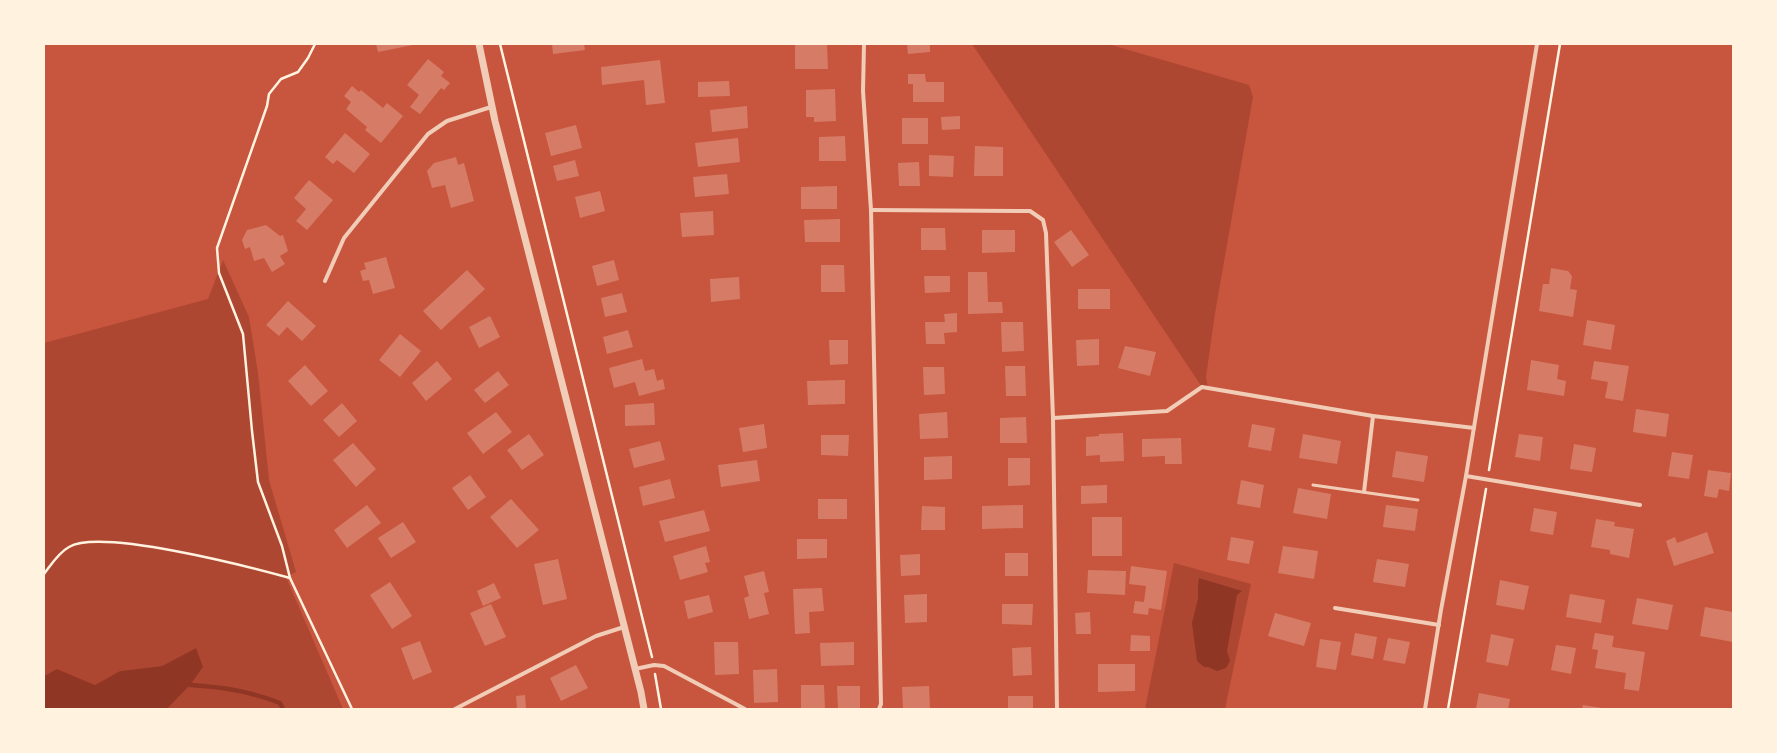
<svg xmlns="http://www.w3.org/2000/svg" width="1777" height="753" font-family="'Titillium Web',sans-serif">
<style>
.green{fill:#ae4732}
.water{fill:#8f3625}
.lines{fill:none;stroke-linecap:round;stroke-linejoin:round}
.stream{stroke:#8f3625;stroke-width:4.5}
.building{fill:#d67c66}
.path{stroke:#fff3e0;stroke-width:2.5}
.service{stroke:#f1ccb7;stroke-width:3}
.minor{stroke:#f1ccb7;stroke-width:4}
.tertiary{stroke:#f1ccb7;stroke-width:7}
</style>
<rect width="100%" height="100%" fill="#c8553d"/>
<g class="green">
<path d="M972 44H1108L1249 85 1253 97 1215 313 1206 377 1208 388 1202 387Z"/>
<path d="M223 260 249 317 258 373 269 480 296 572 286 577 343 709H167L190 685 196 648 162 666 120 671 95 685 57 669 44 676V343L208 299Z"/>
<path d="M1174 563 1251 584 1225 709H1145Z"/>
</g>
<g class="water">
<path d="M1199 578 1242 591 1237 595 1227 651 1230 661 1226 668 1217 671 1208 667H1204L1197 661 1192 623 1198 599V584Z"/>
<path d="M196 648 203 667 190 685 167 709H44V676L57 669 95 685 120 671 162 666Z"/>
</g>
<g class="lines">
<path class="stream" d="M190 685C222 687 249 691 280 703L283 709"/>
</g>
<g class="building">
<path d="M376 44H413V45L378 52Z"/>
<path d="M552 44H584L585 50 553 54Z"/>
<path d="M795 44H827L828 69H795Z"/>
<path d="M907 44H930V52L908 54Z"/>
<path d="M428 59 444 72 441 76 450 83 444 90 441 88 420 114 410 107 419 95 407 85Z"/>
<path d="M660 60 665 103 646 105 644 80 602 85 601 67Z"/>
<path d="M908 74H925L926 82H944V102H913V84H908Z"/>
<path d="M729 81 730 96 698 97V82Z"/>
<path d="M352 86 359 92 361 90 383 108 387 103 403 116 381 143 365 130 367 127 346 109 351 102 344 96Z"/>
<path d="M835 89 836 121 814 122V117H806V90Z"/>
<path d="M747 106 748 128 712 132 710 110Z"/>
<path d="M960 116V129L942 130 941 117Z"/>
<rect x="902" y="118" width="26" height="26"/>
<path d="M576 125 582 148 551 156 545 133Z"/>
<path d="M345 133 370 154 354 173 337 160 333 164 325 157Z"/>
<path d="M845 136 846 161H819V137Z"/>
<path d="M738 138 740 162 698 167 695 143Z"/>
<path d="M975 146 1003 147V176H974Z"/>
<path d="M929 155 954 156 953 177 929 176Z"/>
<path d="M456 157 458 165 464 163 474 201 451 208 445 185 432 188 427 171 434 163Z"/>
<path d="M575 160 579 176 557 181 553 166Z"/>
<path d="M919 162 920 186H899L898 163Z"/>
<path d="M727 174 729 194 695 197 693 177Z"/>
<path d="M309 180 333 200 307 230 296 221 306 209 294 198Z"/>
<path d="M837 186V209H801V187Z"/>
<path d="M600 191 605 211 580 218 575 197Z"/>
<path d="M713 211 714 235 682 237 680 213Z"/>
<path d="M840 219V242H805L804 220Z"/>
<path d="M266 225 280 236 283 235 288 251 280 256 285 264 272 272 264 258 254 261 250 247 245 249 242 240 247 230Z"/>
<path d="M921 228H945L946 250H921Z"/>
<path d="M982 230H1015V252L982 253Z"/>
<path d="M1071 230 1089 255 1072 267 1054 242Z"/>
<path d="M386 257 395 288 373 294 369 280 363 281 360 271 366 269 364 263Z"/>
<path d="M614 260 619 280 597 286 592 266Z"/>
<path d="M821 265H844L845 292H821Z"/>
<path d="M1551 268 1568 271 1572 276 1570 289 1577 290 1573 317 1539 311 1543 284H1549Z"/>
<path d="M467 270 485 289 441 330 423 311Z"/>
<path d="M968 272H987L988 302H1002L1003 313 968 314Z"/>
<path d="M924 276H950V292L925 293Z"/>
<path d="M739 277 740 299 711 302 710 279Z"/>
<rect x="1078" y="289" width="32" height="20"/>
<path d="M622 293 627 312 605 317 601 298Z"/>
<path d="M288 301 316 326 302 341 287 327 279 336 266 325Z"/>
<path d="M957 313V332L944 333 945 344H926L925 322H945L944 314Z"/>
<path d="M490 316 500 337 479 348 469 327Z"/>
<path d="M1587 320 1615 325 1611 350 1583 345Z"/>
<path d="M1001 322H1023L1024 351 1002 352Z"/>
<path d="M628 330 633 347 607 354 603 337Z"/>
<path d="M400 334 421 351 400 377 379 360Z"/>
<path d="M1099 339V365L1077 366 1076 340Z"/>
<path d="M829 340H848V364L830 365Z"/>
<path d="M1125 346 1156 352 1150 376 1118 368Z"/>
<path d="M642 359 645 371 654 369 657 381 663 379 665 389 639 396 635 382 614 388 609 368Z"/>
<path d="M1531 360 1559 365 1557 379 1566 381 1564 396 1527 390Z"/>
<path d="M437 361 452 379 426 401 412 383Z"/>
<path d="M1594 361 1629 366 1623 401 1605 398 1608 382 1591 379Z"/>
<path d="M305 365 328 391 311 406 288 381Z"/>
<path d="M1005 366H1025L1026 396H1006Z"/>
<path d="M923 367H944L945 394 924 395Z"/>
<path d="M498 371 509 385 485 403 474 390Z"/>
<path d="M845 380V404L808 405 807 381Z"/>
<path d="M342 403 357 421 339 437 323 420Z"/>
<path d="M654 403 655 425 625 426V405Z"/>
<path d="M1636 409 1669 414 1666 437 1633 432Z"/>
<path d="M496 412 512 432 483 454 467 433Z"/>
<path d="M947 412 948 438 920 439 919 414Z"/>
<path d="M1026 417 1027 443H1000V418Z"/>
<path d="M764 424 767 448 743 452 739 428Z"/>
<path d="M1252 424 1275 428 1271 451 1248 447Z"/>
<path d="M1123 433 1124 461 1100 462V455L1086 456V437L1099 436V434Z"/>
<path d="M529 434 544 455 522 470 507 450Z"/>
<path d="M1303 434 1341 441 1337 464 1299 458Z"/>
<path d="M1519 434 1543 437 1540 461 1515 457Z"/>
<path d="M821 435H849L848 456 821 455Z"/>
<path d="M1181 438 1182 464H1165V456L1142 457V439Z"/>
<path d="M660 441 665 460 634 468 629 449Z"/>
<path d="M353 443 376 469 356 487 333 460Z"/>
<path d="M1574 444 1596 448 1592 472 1570 469Z"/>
<path d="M1396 451 1428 456 1424 482 1392 477Z"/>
<path d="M1672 452 1693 455 1689 479 1668 476Z"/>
<path d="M952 456V479L924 480V457Z"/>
<path d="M1008 458H1030V485L1008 486Z"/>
<path d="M757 460 760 481 721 487 718 465Z"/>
<path d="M1708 470 1731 473 1729 491 1719 489 1717 498 1704 496Z"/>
<path d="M470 475 486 497 468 510 452 488Z"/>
<path d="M670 479 675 498 643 506 639 487Z"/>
<path d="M1241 480 1264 485 1260 508 1237 504Z"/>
<path d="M1107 485V503L1081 504V486Z"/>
<path d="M1298 488 1331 494 1327 519 1293 513Z"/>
<path d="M511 499 539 530 517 548 490 517Z"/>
<rect x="818" y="499" width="29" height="20"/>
<path d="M367 505 381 523 347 548 334 530Z"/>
<path d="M1023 505V528L982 529V506Z"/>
<path d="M1386 505 1418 509 1415 531 1383 527Z"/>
<path d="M922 506 945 507V530H921Z"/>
<path d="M1534 508 1557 512 1553 535 1530 531Z"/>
<path d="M704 510 710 531 665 542 659 521Z"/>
<rect x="1092" y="517" width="30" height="39"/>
<path d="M1596 519 1615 522 1614 526 1634 529 1629 558 1610 554V550L1591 547Z"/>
<path d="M403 522 416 542 391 558 378 538Z"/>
<path d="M1707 532 1714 553 1674 566 1666 541 1675 537 1677 543Z"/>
<path d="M1231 537 1254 541 1249 564 1227 560Z"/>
<path d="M797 539H827V558L797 559Z"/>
<path d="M706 546 710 562 705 563 708 572 680 580 673 556Z"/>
<path d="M1283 546 1318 551 1314 579 1278 573Z"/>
<rect x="1005" y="553" width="23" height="23"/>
<path d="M920 554V575L901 576 900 555Z"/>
<path d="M558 559 567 599 543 605 534 564Z"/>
<path d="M1377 559 1409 564 1405 587 1373 582Z"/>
<path d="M1131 566 1167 571 1161 610 1149 608 1148 615 1133 613 1135 601 1144 602 1146 586 1129 584Z"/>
<path d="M1088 570 1126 571 1125 595 1087 593Z"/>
<path d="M764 571 769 592 764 593 769 614 749 619 744 598 749 596 744 576Z"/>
<path d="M1500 580 1529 586 1524 610 1496 605Z"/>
<path d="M390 582 412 616 392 629 370 595Z"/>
<path d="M494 583 501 598 483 606 477 591Z"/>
<path d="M822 588 824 611 809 612 810 633 795 634 793 589Z"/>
<path d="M927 594V622L905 623 904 595Z"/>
<path d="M1570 594 1605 600 1601 623 1566 617Z"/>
<path d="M709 595 713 612 688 619 684 601Z"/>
<path d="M1637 598 1673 605 1668 630 1632 624Z"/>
<path d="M491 604 506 637 485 646 470 613Z"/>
<path d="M1002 604H1033L1032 625 1002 624Z"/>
<path d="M1705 607 1733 612V642L1700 636Z"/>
<path d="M1090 612 1091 634H1076L1075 613Z"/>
<path d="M1275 613 1311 623 1304 646 1268 636Z"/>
<path d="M1355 633 1377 637 1373 659 1351 655Z"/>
<path d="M1595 633 1614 636 1612 647 1645 652 1639 691 1624 689 1626 673 1595 668 1598 650 1592 649Z"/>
<path d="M1491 634 1514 639 1508 666 1486 662Z"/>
<path d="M1131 635 1150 636V651H1130Z"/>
<path d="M1388 638 1410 642 1405 664 1383 660Z"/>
<path d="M1320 639 1341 642 1336 670 1316 667Z"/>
<path d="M420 641 432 672 413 680 401 648Z"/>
<path d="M714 642H738L739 674 715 675Z"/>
<path d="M854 642V665L821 666 820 643Z"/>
<path d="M1556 645 1576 648 1571 674 1551 670Z"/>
<path d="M1031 647 1032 675 1013 676 1012 648Z"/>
<path d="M1098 664H1135V691L1098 692Z"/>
<path d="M576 665 588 688 561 701 550 678Z"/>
<path d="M777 669 778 702 754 703 753 670Z"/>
<path d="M801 685H824L825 709H801Z"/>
<path d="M837 686H860V709H838Z"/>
<path d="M929 686 930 709H903L902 687Z"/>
<path d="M1479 693 1510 699 1508 709 1476 708Z"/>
<path d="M525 695 526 709H517L516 696Z"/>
<rect x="1008" y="696" width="25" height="13"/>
<path d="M1583 705 1602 708V709H1582Z"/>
</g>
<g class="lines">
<g class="path">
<path d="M315 44 308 58 298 72 281 79 269 94 267 106 217 248 219 273 243 334 252 431 258 482 282 546 290 578 352 709"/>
<path d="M500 44 652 657"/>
<path d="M1489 470 1560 44"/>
<path d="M44 574C51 565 58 553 69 547 101 528 250 567 290 578"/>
<path d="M655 674 661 709"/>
<path d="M1448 709 1486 489"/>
</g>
<path class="service" d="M1313 485 1418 500"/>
<g class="minor">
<path d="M864 44 863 91 871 210 881 704 879 709"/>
<path d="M871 210 1030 211 1043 220 1046 233 1053 418 1057 709"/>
<path d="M325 281 344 238 428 134 447 121 491 107"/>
<path d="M1053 418 1167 411 1202 387 1373 416 1474 428"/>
<path d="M1466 476 1640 505"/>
<path d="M1364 492 1373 416"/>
<path d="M1335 608 1439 625"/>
<path d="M635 669 654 665 664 666 745 709"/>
<path d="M455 709 596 636 624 627"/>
<path d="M1425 709 1441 610 1466 476 1537 44"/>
</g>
<path class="tertiary" d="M479 44 495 121 641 692 644 709"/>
</g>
<rect width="1777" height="753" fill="none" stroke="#fff3e0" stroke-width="90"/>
</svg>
